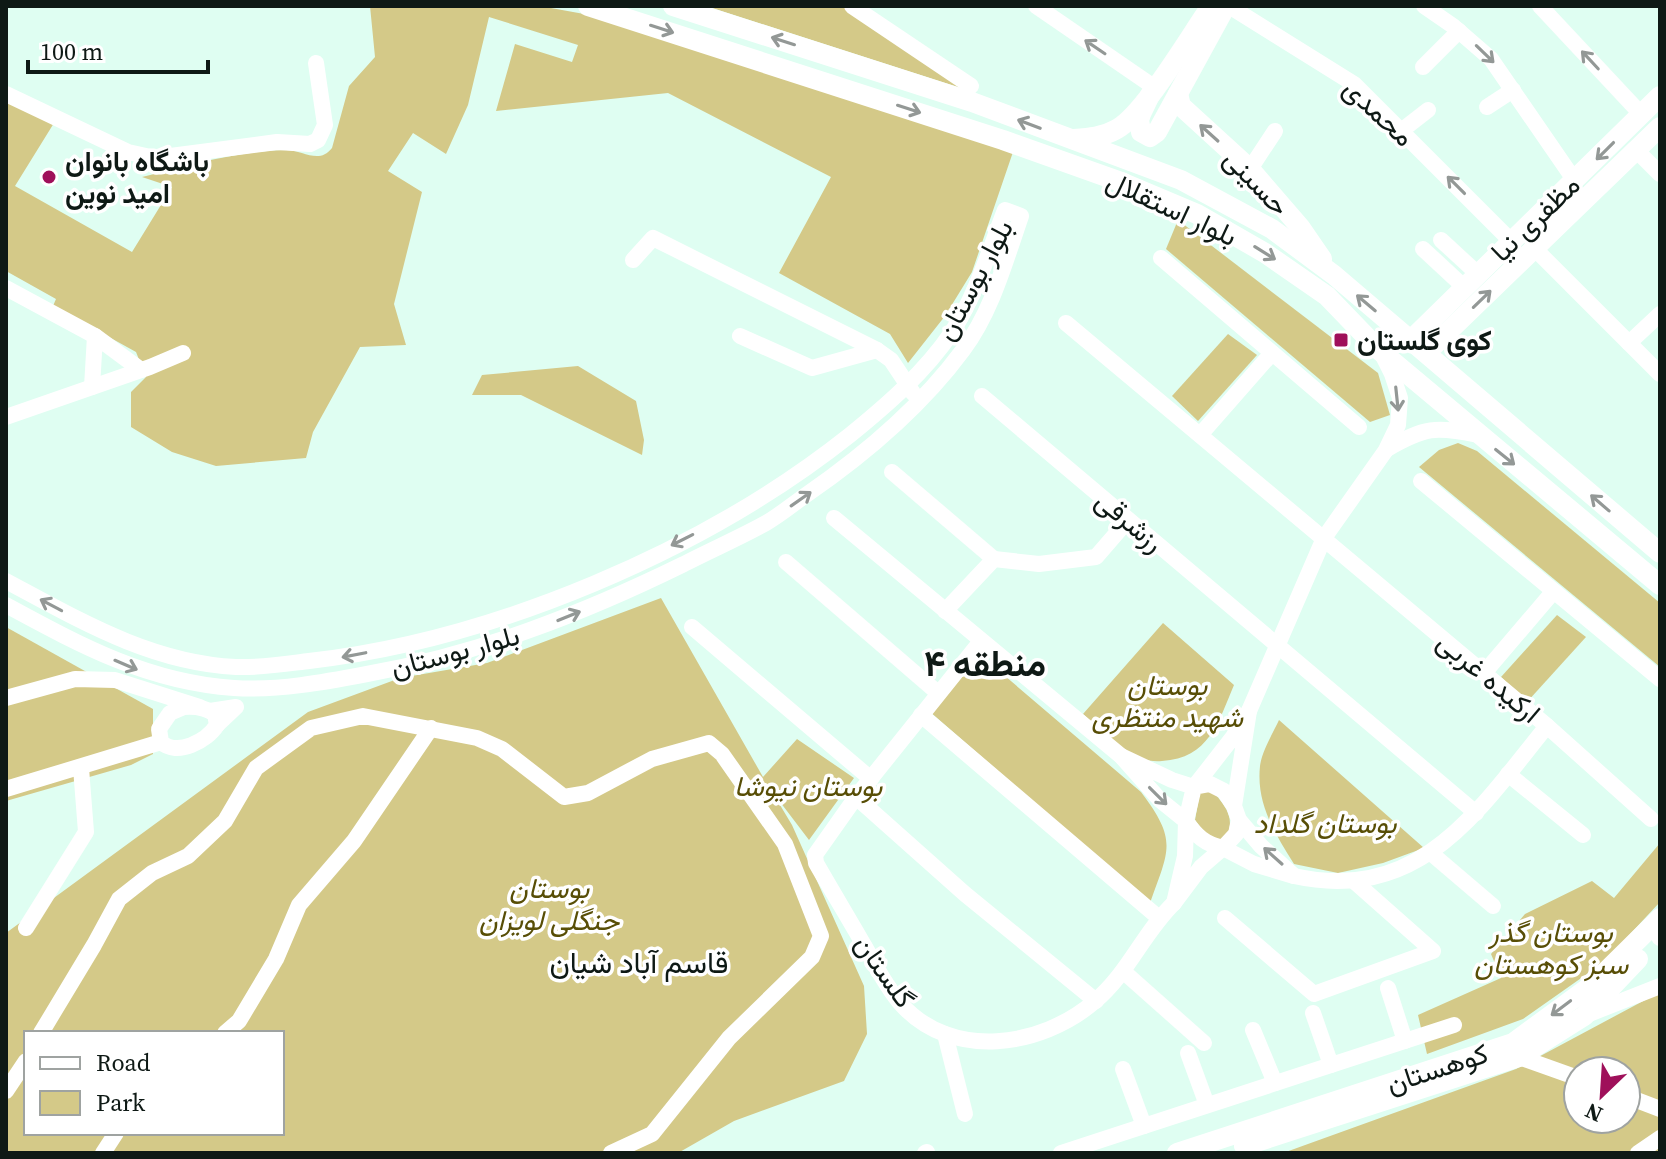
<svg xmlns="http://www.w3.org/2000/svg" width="1666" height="1159" font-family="'Source Serif 4',Vazirmatn,serif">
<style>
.green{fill:#d4c988;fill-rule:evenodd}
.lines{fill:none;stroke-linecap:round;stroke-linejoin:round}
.minor{stroke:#fff;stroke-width:16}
.major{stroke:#fff;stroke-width:20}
.oneway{stroke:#939896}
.poi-dot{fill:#9f105a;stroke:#fff;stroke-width:3}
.labels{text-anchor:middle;stroke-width:7;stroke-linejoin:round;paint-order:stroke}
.street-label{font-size:28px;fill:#0e1915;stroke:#fff}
.poi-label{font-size:28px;font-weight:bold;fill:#0e1915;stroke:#fff;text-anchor:start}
.park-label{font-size:28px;font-style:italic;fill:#584e06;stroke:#fff}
.neighbourhood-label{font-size:30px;fill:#0e1915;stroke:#fff}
.district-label{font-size:36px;font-weight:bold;fill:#0e1915;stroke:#fff}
</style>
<rect width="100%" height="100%" fill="#dffef2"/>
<g class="green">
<path d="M370 6H540L584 14 1013 152 972 272 945 316 908 363 890 334 779 273 831 177 668 93 496 111 515 44 572 62 578 45 489 17 468 105 446 154 413 133 388 171 422 192 394 304 406 345 360 347 313 432 306 458 216 466 172 452 131 427V392L146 377 136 352 53 306 56 299 6 271V99L54 123 15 186 132 252 172 187 142 177C190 165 237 151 286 150 303 150 319 165 332 148L349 86 375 57Z"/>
<path d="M706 6H842L967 90Z"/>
<path d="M1178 220 1378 373 1390 415 1370 422 1166 249Z"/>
<path d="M1228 334 1257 355 1198 421 1172 396Z"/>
<path d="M578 366 636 401 644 440 642 455 521 395H472L482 375Z"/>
<path d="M1458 443 1477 451 1660 603V667L1419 467 1439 450Z"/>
<path d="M661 598 763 777 797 739 854 778 809 840 771 790 792 825 864 986 867 1034 844 1081 734 1121 678 1153H6V933L308 712 400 678 487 663ZM26 1033H282V1133H26Z"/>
<path d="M1557 615 1586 637 1527 702 1501 677Z"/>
<path d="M1163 623 1234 685C1218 723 1209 758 1162 761 1150 762 1135 759 1126 752 1110 742 1097 726 1083 714Z"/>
<path d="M6 627 153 709V754L131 765 6 801Z"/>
<path d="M978 653 1141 792C1178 841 1169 849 1150 903L929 711Z"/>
<path d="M1279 720 1424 848 1383 863 1338 873 1294 864C1275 833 1256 804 1260 766 1262 751 1273 733 1279 720Z"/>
<path d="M1211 790C1225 804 1237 820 1225 839 1210 840 1203 831 1195 820L1200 792Z"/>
<path d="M1660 843V902L1604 962 1523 1019 1427 1054 1418 1015 1501 978 1491 954 1525 914 1592 881 1614 898Z"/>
<path d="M1660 992V1153H1283L1516 1069ZM1578 1071H1626V1119H1578Z"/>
</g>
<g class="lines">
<g class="minor">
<path d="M852 6 971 86"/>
<path d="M1036 6 1154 87"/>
<path d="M1229 6 1354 84 1511 241"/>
<path d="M1424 6 1453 26 1491 59 1575 181"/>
<path d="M1540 6 1641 114"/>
<path d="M1423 67 1459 31"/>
<path d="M6 94 128 152 155 158 277 142 310 144 318 140 325 125 316 63"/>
<path d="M1487 107 1513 90"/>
<path d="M1401 131 1428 110"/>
<path d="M1637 151 1660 174"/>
<path d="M1250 169 1275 131"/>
<path d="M1441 240 1478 274"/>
<path d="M1534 248 1660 374"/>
<path d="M1423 249 1464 287"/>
<path d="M1161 258 1359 427"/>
<path d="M633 260 653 238 877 350 891 360 913 393"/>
<path d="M6 288 95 336"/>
<path d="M1066 323 1547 726 1651 819"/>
<path d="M740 336 812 368 877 350"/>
<path d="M1629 343 1660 314"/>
<path d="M92 387 95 336 141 370"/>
<path d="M982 396 1476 813"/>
<path d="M6 417 150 367 183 353"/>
<path d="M1200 435 1272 353"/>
<path d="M1387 449C1425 427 1435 426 1478 435"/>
<path d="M892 472 994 559"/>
<path d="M1421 481 1660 679"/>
<path d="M834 518 1121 756"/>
<path d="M786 562 938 693"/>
<path d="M6 581C79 620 151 663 236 667 260 668 285 664 309 661 494 640 704 551 850 435 887 405 925 372 952 332 976 295 989 251 1005 210L1021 216C1005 262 992 311 963 350 921 407 864 455 806 495 793 504 780 515 766 523 739 538 711 550 684 564 582 614 479 654 367 674 325 682 277 691 234 688 147 682 80 645 6 605"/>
<path d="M945 611 994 559 1039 564 1096 557 1128 520"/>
<path d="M692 627 871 779"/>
<path d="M981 641 856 797 815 855 816 863C832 891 849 919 865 947 876 966 886 987 901 1004 952 1061 1041 1047 1094 1002 1128 974 1143 933 1174 903"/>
<path d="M1484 673 1553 592"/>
<path d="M6 698 75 679 115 680 200 707"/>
<path d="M184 707C196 706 206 708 215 714L217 725C207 741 177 757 161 742L159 729 170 713Z"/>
<path d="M210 711 236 707 217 725"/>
<path d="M1249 711 1324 538 1386 450 1398 425 1400 398 1392 374 1382 354"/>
<path d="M921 715 1159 918"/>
<path d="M1508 774 1583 835"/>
<path d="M6 789 161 742"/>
<path d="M856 797 965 894 1096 1001"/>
<path d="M1234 806 1249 711 1233 737 1194 787 1186 821C1196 836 1205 844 1223 848L1236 834 1239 820 1234 806 1224 791 1210 784 1194 787 1172 780 1121 756 1160 800 1186 821 1185 856 1174 903 1201 867 1223 848 1254 864 1294 876 1261 846 1239 820"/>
<path d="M1432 854 1493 906"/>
<path d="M1294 876C1420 904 1478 811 1547 726"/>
<path d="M1225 918 1314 994 1433 951 1355 882"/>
<path d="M26 928 86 832 81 768"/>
<path d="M1659 937 1660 938"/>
<path d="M1124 972 1204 1043"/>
<path d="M1388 988 1405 1041"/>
<path d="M1313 1013 1331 1065"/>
<path d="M1589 1014 1660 986"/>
<path d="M1253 1030 1275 1083"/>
<path d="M41 1033 94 945 119 899 152 873 188 856 225 821 256 768 311 728 363 716 477 738 502 749 564 797 588 793 652 759 709 743 722 754 785 844 821 936 812 957 729 1038 652 1134 611 1153"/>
<path d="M225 1033 239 1021 276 959 299 905 354 841 431 728"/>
<path d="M945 1034 965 1114"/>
<path d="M1188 1053 1207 1105"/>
<path d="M1519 1057 1578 1078"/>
<path d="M1123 1069 1144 1126"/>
<path d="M6 1091 26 1061"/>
<path d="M1626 1096 1660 1109"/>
<path d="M103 1153 116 1133"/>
<path d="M925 1153 927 1152"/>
<path d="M1061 1153 1454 1025"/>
<path d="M1638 1153 1660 1138"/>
</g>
<g class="major">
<path d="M588 6 1003 140 1121 182 1197 214 1265 253 1327 296 1379 350 1660 585"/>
<path d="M673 6 972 102 1181 180 1272 229 1334 275 1660 553"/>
<path d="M1154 87 1141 114 1139 120 1141 132 1150 137 1157 132 1226 6"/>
<path d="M1178 94 1181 106 1250 169 1300 227 1322 259"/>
<path d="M1074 139C1089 138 1103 137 1117 129 1145 113 1190 36 1211 6"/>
<path d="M1411 340 1660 96"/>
<path d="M1426 353 1660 127"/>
<path d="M1244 1146 1519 1057 1584 1016 1638 959"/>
<path d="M1177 1153 1513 1043 1592 985 1660 918"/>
</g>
</g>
<defs><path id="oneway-shaft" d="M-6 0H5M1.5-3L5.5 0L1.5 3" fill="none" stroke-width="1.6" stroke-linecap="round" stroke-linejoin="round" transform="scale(2)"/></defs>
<g class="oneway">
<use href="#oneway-shaft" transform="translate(662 29) rotate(18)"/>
<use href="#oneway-shaft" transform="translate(783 41) rotate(-162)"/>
<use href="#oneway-shaft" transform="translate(1095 47) rotate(-146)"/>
<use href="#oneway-shaft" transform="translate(1485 54) rotate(44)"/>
<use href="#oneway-shaft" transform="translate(1590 60) rotate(-133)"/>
<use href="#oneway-shaft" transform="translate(909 109) rotate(18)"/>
<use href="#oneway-shaft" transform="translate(1029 124) rotate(-159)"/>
<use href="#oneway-shaft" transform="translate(1209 133) rotate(-138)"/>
<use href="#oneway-shaft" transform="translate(1605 151) rotate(135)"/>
<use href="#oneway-shaft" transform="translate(1456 185) rotate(-135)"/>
<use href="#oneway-shaft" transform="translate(1265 253) rotate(32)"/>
<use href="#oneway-shaft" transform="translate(1482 299) rotate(-44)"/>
<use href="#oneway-shaft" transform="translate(1366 303) rotate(-140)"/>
<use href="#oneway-shaft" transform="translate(1397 399) rotate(84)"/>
<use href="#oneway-shaft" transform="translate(1505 457) rotate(39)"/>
<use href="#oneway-shaft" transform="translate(801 499) rotate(-35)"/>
<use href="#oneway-shaft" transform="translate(1600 503) rotate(-139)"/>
<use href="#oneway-shaft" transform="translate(682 540) rotate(153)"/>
<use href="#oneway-shaft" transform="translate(51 605) rotate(-152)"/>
<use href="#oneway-shaft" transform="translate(569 616) rotate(-22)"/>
<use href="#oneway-shaft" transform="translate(354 655) rotate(169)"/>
<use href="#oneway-shaft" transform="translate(126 665) rotate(23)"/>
<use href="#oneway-shaft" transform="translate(1158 796) rotate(45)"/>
<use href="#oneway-shaft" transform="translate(1273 856) rotate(-138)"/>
<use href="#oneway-shaft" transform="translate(1561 1008) rotate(143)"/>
</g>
<g class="poi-dot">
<circle cx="49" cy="177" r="8"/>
<rect x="1333" y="332" width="16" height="16" rx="4"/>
</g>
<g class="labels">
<g class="street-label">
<text transform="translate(1379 112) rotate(43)" y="10">محمدی</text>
<text transform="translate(1257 182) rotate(46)" y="10">حسینی</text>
<text transform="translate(1172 208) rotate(25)" y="10">بلوار استقلال</text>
<text transform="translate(1535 218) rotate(-44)" y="10">مظفری نیا</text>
<text transform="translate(974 280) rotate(-62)" y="10">بلوار بوستان</text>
<text transform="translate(1130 521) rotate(40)" y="10">رزشرقی</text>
<text transform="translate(455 651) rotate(-15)" y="10">بلوار بوستان</text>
<text transform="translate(1489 677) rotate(40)" y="10">ارکیده غربی</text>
<text transform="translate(885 971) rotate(55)" y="10">گلستان</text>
<text transform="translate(1437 1068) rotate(-18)" y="10">کوهستان</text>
</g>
<g class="poi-label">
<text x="65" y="171">باشگاه بانوان<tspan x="65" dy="32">امید نوین</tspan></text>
<text x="1357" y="350">کوی گلستان</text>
</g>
<g class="park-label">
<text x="1167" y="695">بوستان<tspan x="1167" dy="32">شهید منتظری</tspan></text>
<text x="808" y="796">بوستان نیوشا</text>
<text x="1325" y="833">بوستان گلداد</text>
<text x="549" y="898">بوستان<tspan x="549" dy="32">جنگلی لویزان</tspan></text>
<text x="1551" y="942">بوستان گذر<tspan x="1551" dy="32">سبز کوهستان</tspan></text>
</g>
<g class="neighbourhood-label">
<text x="639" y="973">قاسم آباد شیان</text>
</g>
<g class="district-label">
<text x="985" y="676">منطقه ۴</text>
</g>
</g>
<rect width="1666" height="1159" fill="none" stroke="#0e1915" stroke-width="16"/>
<rect x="24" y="1031" width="260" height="104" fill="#ffffff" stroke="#9fa3a1" stroke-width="2"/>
<rect x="40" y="1057" width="40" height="12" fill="#ffffff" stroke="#9fa3a1" stroke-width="2"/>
<text x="96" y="1071" font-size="24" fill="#0e1915">Road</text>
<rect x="40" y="1091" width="40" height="24" fill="#d4c988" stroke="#9fa3a1" stroke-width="2"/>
<text x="96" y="1111" font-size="24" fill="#0e1915">Park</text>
<g transform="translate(1602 1095) rotate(205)"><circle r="38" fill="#ffffff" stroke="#9fa3a1" stroke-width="2"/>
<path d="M0-6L14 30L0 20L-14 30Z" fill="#9f105a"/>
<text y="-12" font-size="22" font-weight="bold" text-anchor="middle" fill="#0e1915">N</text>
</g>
<path d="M28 60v12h180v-12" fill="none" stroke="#0e1915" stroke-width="4"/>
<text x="40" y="60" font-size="24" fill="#0e1915" stroke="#ffffff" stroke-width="6" paint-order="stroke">100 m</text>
</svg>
